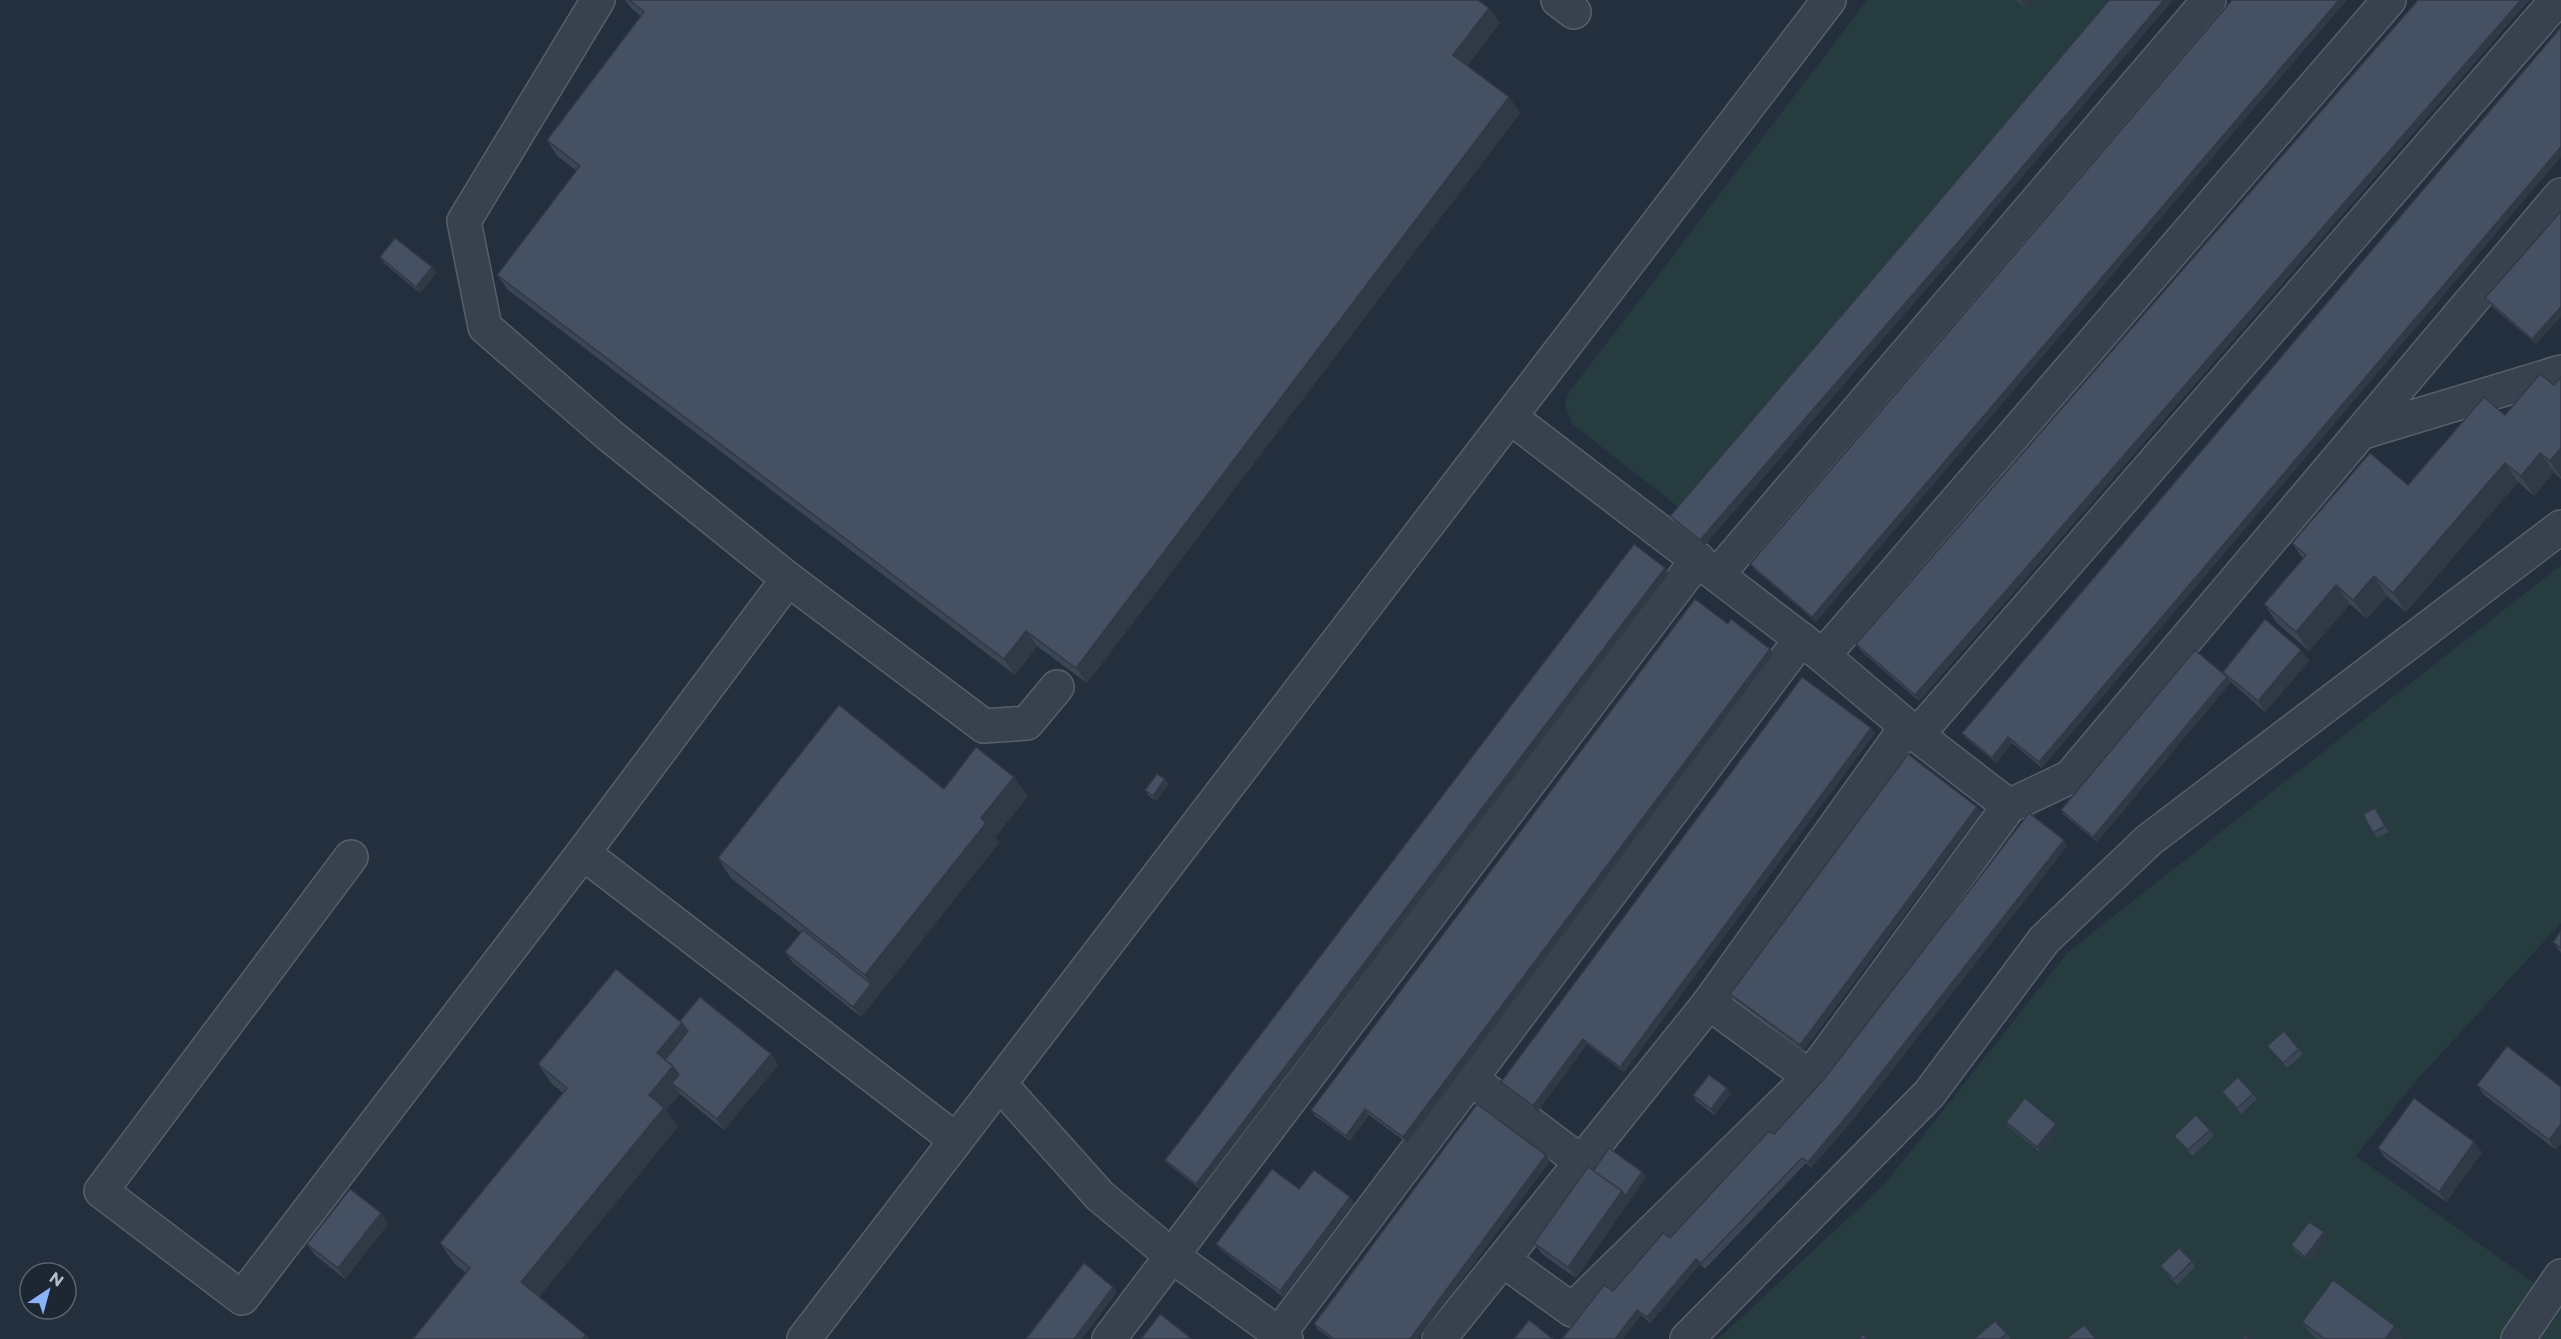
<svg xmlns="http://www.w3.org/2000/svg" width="2561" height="1339" font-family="Montserrat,sans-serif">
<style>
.green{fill:#263c3f}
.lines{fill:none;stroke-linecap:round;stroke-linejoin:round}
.minor-casing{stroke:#565f6c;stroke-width:36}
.minor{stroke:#38414e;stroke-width:33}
.wall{fill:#3b4654}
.shaded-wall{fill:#303945}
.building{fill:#455162;stroke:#303945;stroke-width:1.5}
</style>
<rect width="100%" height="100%" fill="#242f3e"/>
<g class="green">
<path d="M1867 0H2130L1681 509 1572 424 1565 405 1568 394Z"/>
<path d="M2561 565V923L2415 1082 2356 1156 2561 1302V1339H1718L1885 1184 2068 952Z"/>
</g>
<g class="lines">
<g class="minor-casing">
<g id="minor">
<path d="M1558 0 1574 12"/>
<path d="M1510 417 1823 656 1917 735 2009 806 2070 777 2561 195"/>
<path d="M2360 433 2561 372"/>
<path d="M1718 574 2209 0"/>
<path d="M788 579 984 726 1027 723 1057 687"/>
<path d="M1823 656 2389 0"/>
<path d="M1917 735 2557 0"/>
<path d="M583 853 956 1140"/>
<path d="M351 857 101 1191 242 1298 583 853 788 579 608 434 485 327 464 221 598 0"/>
<path d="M1709 1003 1810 1077 2009 806"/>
<path d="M1470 1078 1581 1162"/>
<path d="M1000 1084 1100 1196 1172 1256 1286 1339"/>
<path d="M1503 1260 1572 1310 1810 1077"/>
<path d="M804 1339 1829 0"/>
<path d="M1109 1339 1698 559"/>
<path d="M1275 1339 1801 639"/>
<path d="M1439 1339 1709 1003 1907 726"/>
<path d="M1687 1339 1929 1094 2044 940 2149 840 2561 527"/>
<path d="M2518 1339 2561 1276"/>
</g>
</g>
<use href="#minor" class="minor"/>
</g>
<g class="wall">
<path d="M625 0H1478L1489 8 1500 23 1467 65 1509 97 1520 113 1087 683 1037 646 1015 675 508 290 497 275 577 171 557 156 547 140 641 16 632 9Z"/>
<path d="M2016 0H2032L2026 8Z"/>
<path d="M2232 0 1816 622 1754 569 1750 564Z"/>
<path d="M2418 0H2529L1919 701 1860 650 1856 644Z"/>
<path d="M2561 27 2042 768 2012 743 1996 763 1966 738 1962 733Z"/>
<path d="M2561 211 2536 344 2489 304 2485 298Z"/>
<path d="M1977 230 1704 546 1674 521 1670 516Z"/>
<path d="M380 257 432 267 436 273 420 293 384 263Z"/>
<path d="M2561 377V479L2554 472 2534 496 2518 482 2406 612 2387 596 2367 619 2350 604 2309 651 2277 623 2264 604 2303 559 2292 543 2408 485 2505 415 2554 385Z"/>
<path d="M1665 568 1669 573 1200 1189 1169 1165 1165 1160Z"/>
<path d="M1728 624 1773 654 1407 1143 1369 1115 1350 1141 1315 1116 1311 1110Z"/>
<path d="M2301 650 2309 661 2265 712 2231 682 2097 842 2064 815 2061 810 2227 677 2223 672Z"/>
<path d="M1871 728 1875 733 1624 1072 1587 1044 1537 1112 1505 1088 1501 1082Z"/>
<path d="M1169 784 1156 801 1149 796 1145 790Z"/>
<path d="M944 789 1028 796 995 837 999 843 861 1017 793 963 785 952 801 933 731 878 718 858Z"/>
<path d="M1981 812 1803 1051 1734 999 1730 994Z"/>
<path d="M2378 813 2389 832 2377 838 2373 833Z"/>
<path d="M2067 846 1856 1116 1811 1168 1806 1163 1705 1269 1700 1264 1650 1323 1641 1315 1623 1339H1562L1670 1238 1774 1134Z"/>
<path d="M2561 931V953L2553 942Z"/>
<path d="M680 1021 771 1054 778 1065 724 1130 680 1094 666 1110 678 1127 466 1273 454 1263 440 1243 563 1093 551 1083 538 1064Z"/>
<path d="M2267 1046 2299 1049 2303 1054 2287 1068Z"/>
<path d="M2507 1046 2556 1150 2484 1095 2477 1085Z"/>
<path d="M1727 1088 1731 1094 1714 1115 1696 1101 1693 1095Z"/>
<path d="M2222 1092 2253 1094 2257 1099 2241 1114Z"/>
<path d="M2006 1122 2056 1124 2060 1129 2041 1153 2009 1127Z"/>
<path d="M2210 1130 2214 1136 2192 1156 2174 1136Z"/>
<path d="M2378 1148 2482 1152 2446 1202 2385 1158Z"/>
<path d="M1550 1161 1418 1339H1331L1318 1330 1314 1324Z"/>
<path d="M1593 1171 1646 1177 1576 1278 1542 1254 1534 1243Z"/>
<path d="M1299 1189 1350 1197 1354 1202 1283 1297 1220 1249 1216 1244Z"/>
<path d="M381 1213 388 1224 345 1279 315 1255 307 1244Z"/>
<path d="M2327 1238 2309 1262 2295 1251 2291 1245Z"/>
<path d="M2192 1261 2195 1267 2177 1285 2164 1271 2160 1266Z"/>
<path d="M2302 1322 2395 1326 2403 1336 2401 1339H2318L2310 1333Z"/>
<path d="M2007 1334 2010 1339H1974Z"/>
</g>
<g class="shaded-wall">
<path d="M2020 0H2032L2026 8Z"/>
<path d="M2164 0H2173L1977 230 1704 546 1700 540Z"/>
<path d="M2339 0H2347L1816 622 1812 617Z"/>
<path d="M2521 0H2529L1919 701 1915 695Z"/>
<path d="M1489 8 1500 23 1464 70 1453 55Z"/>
<path d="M1509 97 1520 113 1087 683 1076 668Z"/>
<path d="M2561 147V157L2042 768 2039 762Z"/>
<path d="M432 267 436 273 420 293 416 287Z"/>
<path d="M2561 307V317L2536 344 2532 339Z"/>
<path d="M2561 448V477L2550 461Z"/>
<path d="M2540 453 2554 472 2534 496 2521 476Z"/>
<path d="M2505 463 2518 482 2406 612 2393 593Z"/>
<path d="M1665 568 1669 573 1200 1189 1196 1184Z"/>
<path d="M2374 576 2387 596 2367 619 2353 600Z"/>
<path d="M2336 585 2350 604 2309 651 2296 632Z"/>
<path d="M1026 631 1037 646 1015 675 1004 659Z"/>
<path d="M1770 649 1773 654 1407 1143 1403 1137Z"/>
<path d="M2301 650 2309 661 2265 712 2258 701Z"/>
<path d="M2227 677 2231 682 2097 842 2093 837Z"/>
<path d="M1871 728 1875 733 1624 1072 1620 1067Z"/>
<path d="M2008 737 2012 743 1996 763 1992 758Z"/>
<path d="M1014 777 1028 796 995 837 999 843 879 995 865 975 981 818Z"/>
<path d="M1165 779 1169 784 1156 801 1153 796Z"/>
<path d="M1977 807 1981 812 1803 1051 1800 1045Z"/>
<path d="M2064 840 2067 846 1856 1116 1811 1168 1808 1162Z"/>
<path d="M871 984 879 995 861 1017 853 1007Z"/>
<path d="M682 1023 696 1042 686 1086 672 1083 680 1094 666 1110 678 1127 535 1302 521 1282 657 1053Z"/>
<path d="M1583 1039 1587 1044 1537 1112 1533 1106Z"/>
<path d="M771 1054 778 1065 724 1130 717 1119Z"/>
<path d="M1727 1088 1731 1094 1714 1115 1711 1109Z"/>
<path d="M1365 1109 1369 1115 1350 1141 1346 1136Z"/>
<path d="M2056 1124 2060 1129 2041 1153 2037 1147Z"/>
<path d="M2561 1124V1144L2556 1150 2549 1140Z"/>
<path d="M2474 1142 2482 1152 2446 1202 2439 1192Z"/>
<path d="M1546 1155 1550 1161 1418 1339H1410Z"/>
<path d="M1642 1172 1646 1177 1576 1278 1568 1267 1622 1191Z"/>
<path d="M1350 1197 1354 1202 1283 1297 1280 1291Z"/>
<path d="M381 1213 388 1224 345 1279 338 1268Z"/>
<path d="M2324 1232 2327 1238 2309 1262 2305 1257Z"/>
<path d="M1696 1259 1700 1264 1650 1323 1647 1317Z"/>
<path d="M1113 1287 1117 1292 1082 1339H1074Z"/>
<path d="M1637 1310 1641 1315 1623 1339H1615Z"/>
<path d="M2395 1326 2403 1336 2401 1339H2385Z"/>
<path d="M586 1335 589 1339H582Z"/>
</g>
<g class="building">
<path d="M629 0H1478L1489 8 1453 55 1509 97 1076 668 1026 631 1004 659 497 275 580 166 547 140 644 12Z"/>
<path d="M2109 0H2164L1973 225 1700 540 1670 516 1935 206Z"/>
<path d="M2232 0H2339L1812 617 1750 564Z"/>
<path d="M2418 0H2521L1915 695 1856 644Z"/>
<path d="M2561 27V147L2039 762 2008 737 1992 758 1962 733Z"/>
<path d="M2561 211V307L2532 339 2485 298Z"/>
<path d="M395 238 432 267 416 287 380 257Z"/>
<path d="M2540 374 2554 385 2561 377V448L2550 461 2540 453 2521 476 2505 463 2393 593 2374 576 2353 600 2336 585 2296 632 2264 604 2306 555 2292 543 2370 453 2408 485 2484 397 2505 415Z"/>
<path d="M1634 544 1665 568 1196 1184 1165 1160Z"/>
<path d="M1695 599 1728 624 1731 619 1770 649 1403 1137 1365 1109 1346 1136 1311 1110Z"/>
<path d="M2265 619 2301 650 2258 701 2223 672Z"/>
<path d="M2195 650 2227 677 2093 837 2061 810Z"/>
<path d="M1802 677 1871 728 1620 1067 1583 1039 1533 1106 1501 1082Z"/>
<path d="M839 705 944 789 976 747 1014 777 981 818 986 823 865 975 718 858Z"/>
<path d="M1908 754 1977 807 1800 1045 1730 994Z"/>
<path d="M1157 774 1165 779 1153 796 1145 790Z"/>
<path d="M2375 808 2385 826 2373 833 2363 814Z"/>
<path d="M2029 813 2064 840 1852 1110 1808 1162 1802 1158 1701 1263 1696 1259 1647 1317 1637 1310 1615 1339H1562L1604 1285 1613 1291 1663 1233 1670 1238 1769 1131 1774 1134 1824 1079Z"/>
<path d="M803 930 871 984 853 1007 785 952Z"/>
<path d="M2561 931V948L2553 942Z"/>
<path d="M616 969 682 1023 657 1053 673 1066 649 1095 664 1108 521 1282 586 1335 582 1339H413L470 1268 440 1243 567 1088 538 1064Z"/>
<path d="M700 997 771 1054 717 1119 672 1083 679 1075 673 1066 665 1060 688 1031 680 1021Z"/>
<path d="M2284 1031 2299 1049 2283 1063 2267 1046Z"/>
<path d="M2507 1046 2561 1087V1124L2549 1140 2477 1085Z"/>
<path d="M1709 1075 1727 1088 1711 1109 1693 1095Z"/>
<path d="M2238 1077 2253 1094 2237 1108 2222 1092Z"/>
<path d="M2025 1098 2056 1124 2037 1147 2006 1122Z"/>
<path d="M2414 1098 2474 1142 2439 1192 2378 1148Z"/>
<path d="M1477 1104 1546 1155 1410 1339H1334L1314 1324Z"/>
<path d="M2196 1115 2210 1130 2188 1150 2174 1136Z"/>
<path d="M1609 1148 1642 1172 1625 1196 1622 1191 1593 1171Z"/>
<path d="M1588 1167 1622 1191 1568 1267 1534 1243Z"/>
<path d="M1272 1169 1299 1189 1314 1170 1350 1197 1280 1291 1216 1244Z"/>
<path d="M350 1189 381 1213 338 1268 307 1244Z"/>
<path d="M2309 1222 2324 1232 2305 1257 2291 1245Z"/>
<path d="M2179 1248 2192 1261 2174 1279 2160 1266Z"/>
<path d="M1084 1263 1113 1287 1074 1339H1026Z"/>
<path d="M2333 1280 2395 1326 2385 1339H2325L2302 1322Z"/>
<path d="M1160 1314 1192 1339H1141Z"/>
<path d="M1529 1320 1553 1339H1514Z"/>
<path d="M1995 1321 2007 1334 2000 1339H1974Z"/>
<path d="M2084 1325 2096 1339H2066Z"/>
<path d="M1863 1334 1868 1339H1859Z"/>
<path d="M2245 1335 2250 1339H2242Z"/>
</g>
<g transform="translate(48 1291) rotate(36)"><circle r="28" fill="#1d2633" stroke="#59626f" stroke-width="1.5"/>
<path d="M0-4.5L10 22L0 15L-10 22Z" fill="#8ab4f8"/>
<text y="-9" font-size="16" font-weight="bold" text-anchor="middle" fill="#b4bcc9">N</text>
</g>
</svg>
